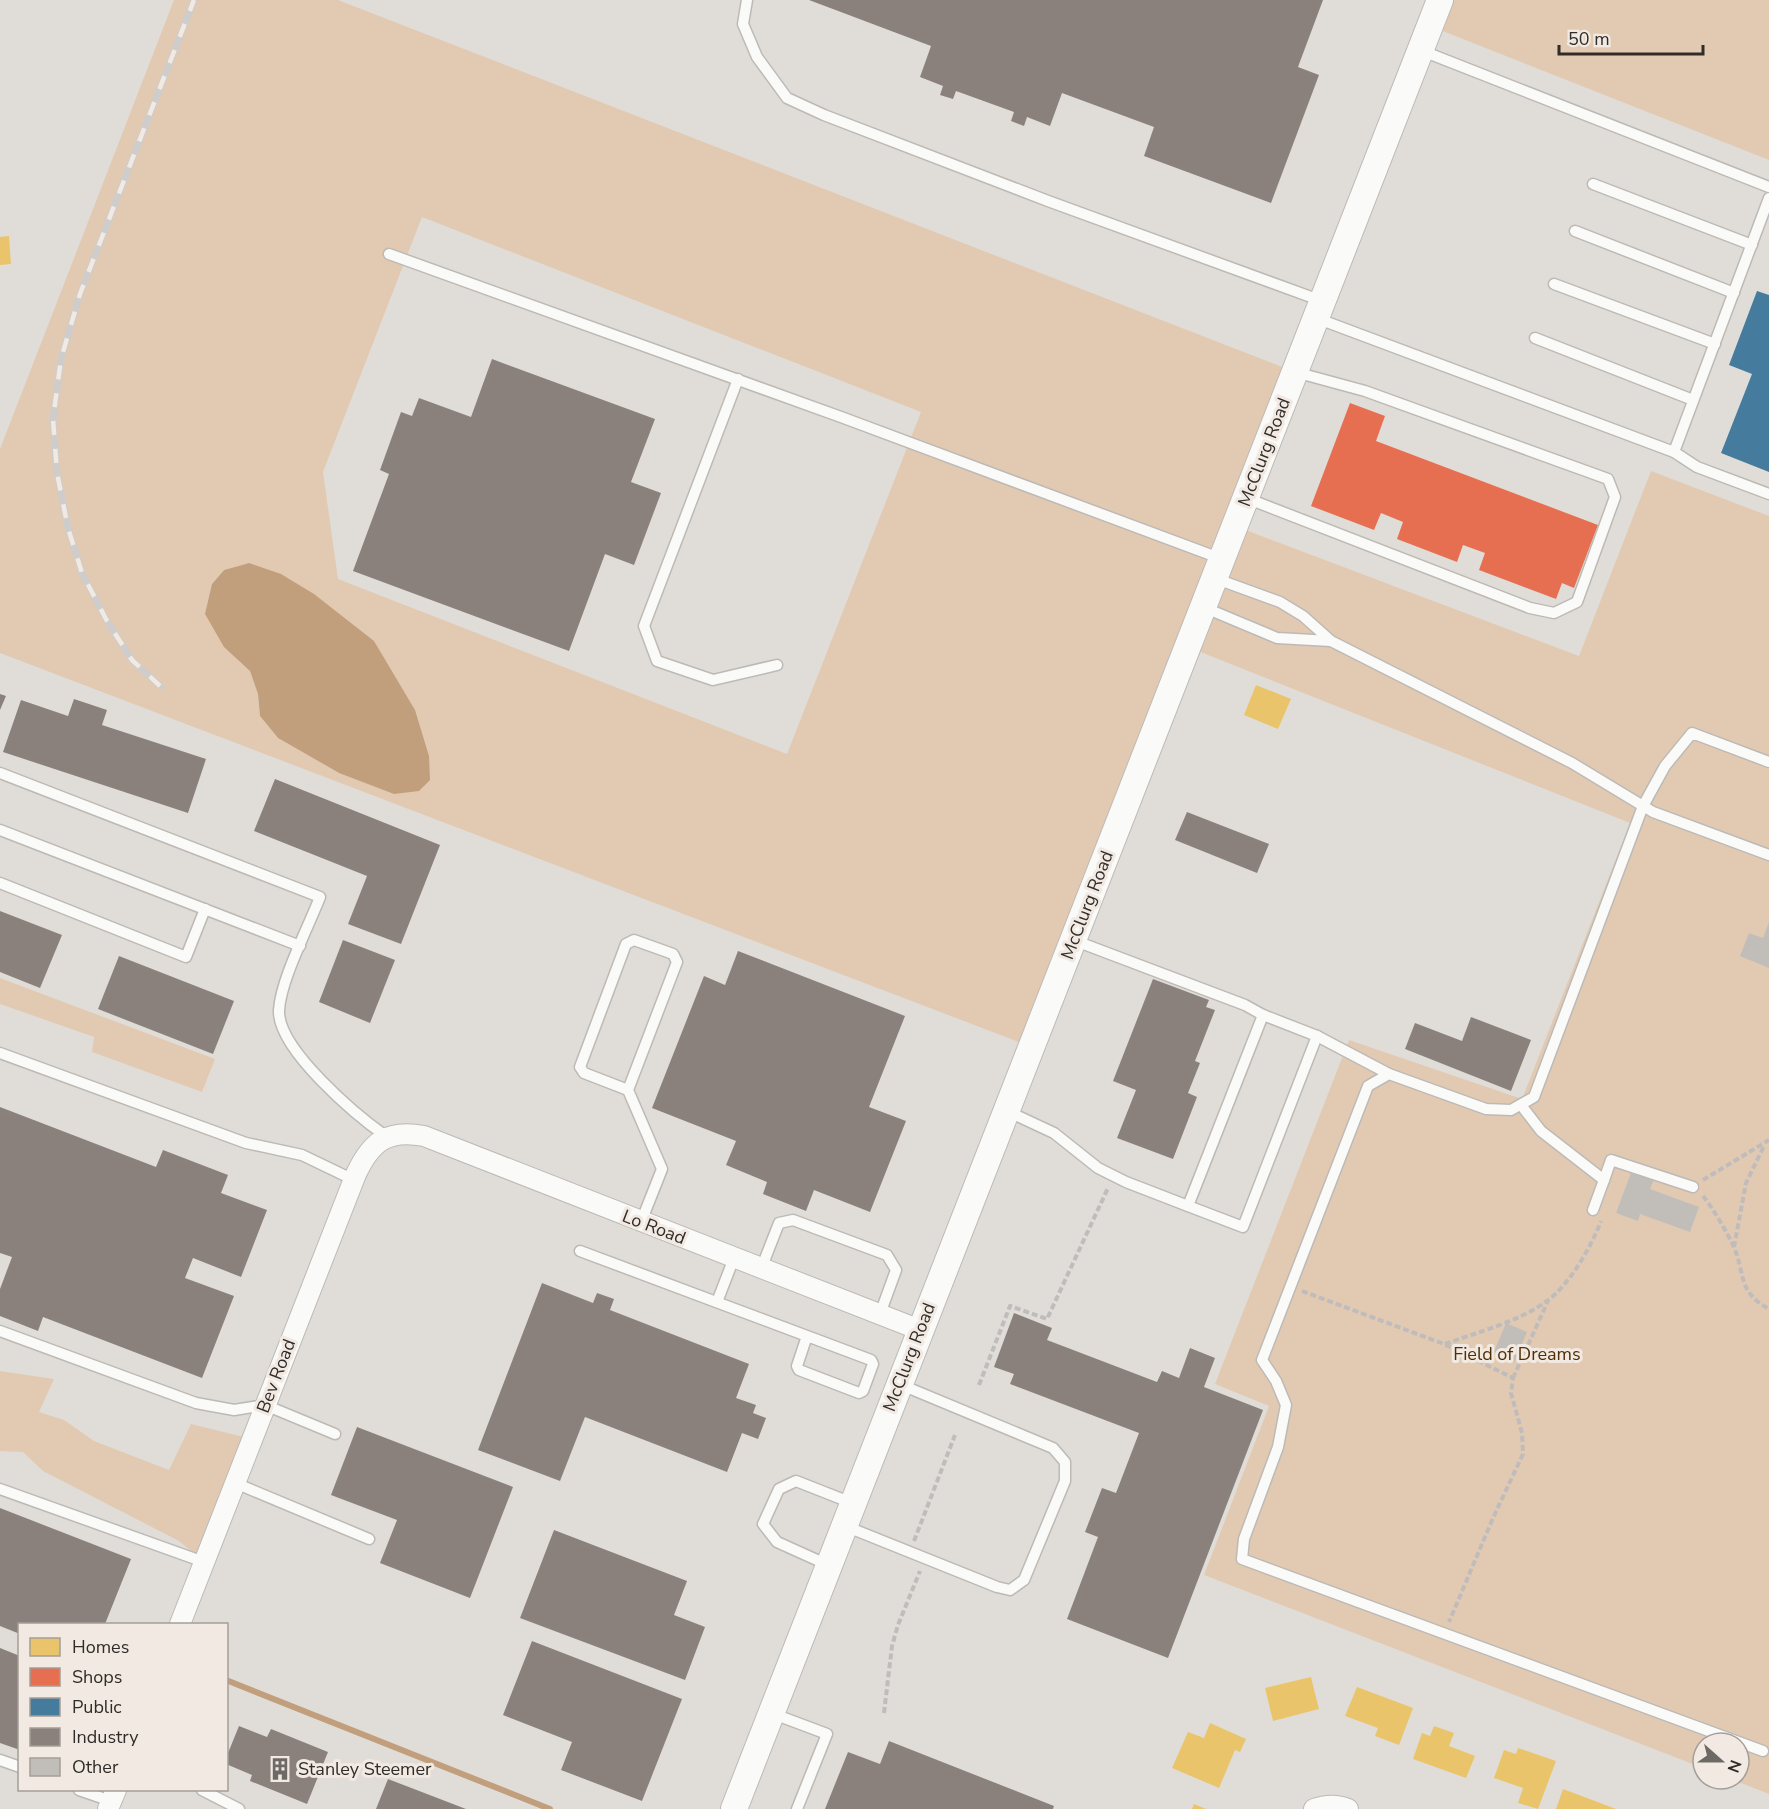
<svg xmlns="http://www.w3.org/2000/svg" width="1769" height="1809" font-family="'Nunito Sans',sans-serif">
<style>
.green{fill:#e2cab2;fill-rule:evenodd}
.water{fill:#c29f7c}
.homes{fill:#e9c46a}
.shops{fill:#e76f51}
.public{fill:#457b9d}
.industry{fill:#8a817c}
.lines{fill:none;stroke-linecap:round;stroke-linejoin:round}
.stream{stroke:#c29f7c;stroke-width:6}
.building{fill:#c1beba}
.service-casing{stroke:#bdbab6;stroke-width:13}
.minor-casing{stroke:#bdbab6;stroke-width:22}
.tertiary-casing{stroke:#bdbab6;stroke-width:28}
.path{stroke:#bfbcbb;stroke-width:4;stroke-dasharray:6 3;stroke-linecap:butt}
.service{stroke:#fafaf9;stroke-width:10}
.minor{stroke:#fafaf9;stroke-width:20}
.tertiary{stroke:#fafaf9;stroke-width:26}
.rail-casing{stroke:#cecdcb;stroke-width:7}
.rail{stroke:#f2eae2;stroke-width:4.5;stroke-dasharray:14;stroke-linecap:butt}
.labels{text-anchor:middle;stroke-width:6;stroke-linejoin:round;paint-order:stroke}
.street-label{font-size:18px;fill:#2f2c29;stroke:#f2eae2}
.park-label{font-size:18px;fill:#502f06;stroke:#f2eae2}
.poi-label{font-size:18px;fill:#2f2c29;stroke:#f2eae2;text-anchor:start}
</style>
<rect width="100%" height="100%" fill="#e0ddd8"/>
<g class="green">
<path d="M174 0H338L1295 372 1235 526 1579 656 1651 471 1769 516V1794L1731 1779H1739V1743H1703V1768L1204 1575 1269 1406 1215 1384 1349 1040 1522 1099 1630 823 1188 647 1032 1047 0 653V449ZM422 217 921 412 787 754 338 579 323 472ZM249 563 339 773 278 738 260 716 258 694 250 671 212 584 224 570Z"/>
<path d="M1440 0H1769V160L1430 26Z"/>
<path d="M0 978 215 1059 202 1092 92 1052 94 1037 0 1004Z"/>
<path d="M0 1371 54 1379 39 1412 64 1420 94 1441 169 1470 191 1424 252 1439 204 1562 179 1541 43 1471 23 1452 0 1451Z"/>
</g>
<path class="water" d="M249 563 281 574 314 594 374 641 415 710 429 756 430 780 419 791 394 794 339 773 278 738 260 716 258 694 250 671 224 647 205 614 212 584 224 570Z"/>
<g class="homes">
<path d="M9 236 11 264 0 265V237Z"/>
<path d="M1256 685 1291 699 1278 729 1244 715Z"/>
<path d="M1311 1677 1319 1709 1273 1721 1265 1688Z"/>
<path d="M1357 1687 1413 1708 1399 1745 1375 1736 1378 1728 1345 1716Z"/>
<path d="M1210 1723 1246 1739 1240 1752 1235 1750 1219 1788 1172 1768 1188 1732 1204 1738Z"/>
<path d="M1434 1726 1454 1733 1449 1746 1475 1756 1466 1778 1413 1759 1422 1733 1430 1736Z"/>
<path d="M1518 1748 1556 1761 1538 1809 1518 1803 1523 1788 1494 1778 1504 1750 1516 1754Z"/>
<path d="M1563 1789 1616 1809H1556Z"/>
<path d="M1194 1804 1206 1809H1192Z"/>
</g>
<path class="shops" d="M1350 403 1385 416 1376 441 1598 525 1574 588 1562 583 1556 599 1479 570 1485 553 1463 545 1457 562 1397 539 1403 522 1381 513 1374 530 1311 506Z"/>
<path class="public" d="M1757 291 1769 295V472L1721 453 1752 374 1729 365Z"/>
<g class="industry">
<path d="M809 0H1323L1298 67 1319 75 1271 203 1144 156 1154 127 1062 93 1050 126 1027 117 1024 126 1011 121 1014 112 956 91 953 99 940 95 943 86 920 77 931 46Z"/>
<path d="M492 359 655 419 631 482 661 493 634 565 605 554 569 651 353 571 389 474 380 470 401 412 412 416 419 398 471 417Z"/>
<path d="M0 694 6 696 0 710Z"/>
<path d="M74 699 107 710 102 725 206 759 188 813 3 752 21 700 68 716Z"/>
<path d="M275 779 440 845 401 944 348 924 367 876 254 831Z"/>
<path d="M1187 812 1269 844 1257 873 1175 840Z"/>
<path d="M0 911 62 935 40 988 0 972Z"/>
<path d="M343 940 395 960 370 1023 319 1002Z"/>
<path d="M738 951 905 1016 869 1107 906 1121 870 1212 814 1190 806 1211 763 1194 767 1182 726 1165 736 1141 652 1108 704 976 725 985Z"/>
<path d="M119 956 234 1001 213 1054 98 1009Z"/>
<path d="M1153 979 1209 1000 1206 1007 1215 1010 1195 1061 1200 1063 1188 1093 1197 1097 1173 1159 1117 1138 1136 1090 1113 1081Z"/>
<path d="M1471 1017 1531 1040 1511 1091 1405 1049 1415 1023 1462 1041Z"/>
<path d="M0 1107 156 1167 163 1150 228 1175 221 1193 267 1210 241 1277 193 1258 185 1278 234 1296 202 1378 43 1317 38 1331 0 1316V1289L12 1257 0 1253Z"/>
<path d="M542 1283 593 1303 597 1293 614 1299 610 1310 749 1364 736 1398 756 1405 753 1413 766 1418 758 1439 742 1433 727 1472 585 1417 560 1481 478 1450Z"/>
<path d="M1014 1313 1052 1328 1047 1340 1157 1382 1162 1371 1179 1378 1190 1348 1215 1358 1204 1387 1263 1410 1168 1658 1067 1619 1098 1537 1085 1532 1102 1488 1116 1493 1139 1433 1010 1384 1014 1374 994 1367Z"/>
<path d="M357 1427 513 1487 470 1598 380 1563 397 1520 331 1495Z"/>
<path d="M0 1508 131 1559 105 1624H20V1634L0 1626Z"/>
<path d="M554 1530 687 1581 674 1615 705 1627 685 1680 520 1618Z"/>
<path d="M532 1641 682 1699 642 1801 561 1770 572 1742 503 1715Z"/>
<path d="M0 1648 20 1656V1750L0 1743Z"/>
<path d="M239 1726 267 1737 271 1729 328 1752 307 1804 250 1781 252 1775 226 1764V1758Z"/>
<path d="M889 1741 1054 1806 1053 1809H825L848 1752 880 1764Z"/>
<path d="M388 1779 466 1809H376Z"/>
</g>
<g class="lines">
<path class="stream" d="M226 1680 550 1809"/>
</g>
<g class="building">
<path d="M1769 922V968L1740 956 1749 933 1763 938Z"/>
<path d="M1632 1170 1654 1179 1650 1189 1699 1207 1690 1232 1640 1214 1638 1221 1616 1213Z"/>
<path d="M1506 1323 1527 1332 1514 1363 1493 1354Z"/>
</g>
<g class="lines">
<g class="service-casing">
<g id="service">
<path d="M747 0 743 24 757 57 787 98 824 115 1048 201 1322 301"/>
<path d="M1420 50 1769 187"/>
<path d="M1593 184 1752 245"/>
<path d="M1575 231 1734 293"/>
<path d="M389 254 841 417 1222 559"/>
<path d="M1554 284 1715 344"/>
<path d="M1316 318 1674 452 1769 198"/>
<path d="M1535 338 1693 400"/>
<path d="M738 379 644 626 657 661 713 680 777 665"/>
<path d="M1674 452 1697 467 1769 494"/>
<path d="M1246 498 1530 608 1554 613 1577 602 1615 497 1608 479 1365 391 1295 372"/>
<path d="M1214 578 1280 602 1303 616 1331 641 1572 763 1653 812 1769 855"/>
<path d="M1203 607 1277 638 1331 641"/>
<path d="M0 773 320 897C308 928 281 979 279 1010 277 1049 357 1116 387 1137"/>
<path d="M0 830 300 946"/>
<path d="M0 883 186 957 205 909"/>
<path d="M1317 1036 1389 1074"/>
<path d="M0 1053 246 1143 302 1155 354 1180"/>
<path d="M628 1090 584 1073 580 1067 626 944 634 940 673 954 677 962 628 1090 662 1169 641 1222"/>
<path d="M1521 1105 1541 1131 1604 1180 1593 1210"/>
<path d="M1007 1111 1054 1133 1098 1168 1126 1182 1188 1206 1263 1015 1245 1005 1073 940"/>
<path d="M1604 1180 1611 1160 1693 1187"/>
<path d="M1188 1206 1243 1227 1317 1036 1263 1015"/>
<path d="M580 1251C677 1287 774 1324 871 1360L873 1364 863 1391 859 1393 799 1370 797 1366 807 1336"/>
<path d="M761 1269 779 1223 793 1220 887 1255 896 1270 880 1314"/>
<path d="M717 1302 734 1258"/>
<path d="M0 1331 196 1403 234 1410 265 1405 335 1434"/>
<path d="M235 1483 369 1539"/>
<path d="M0 1489 204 1562"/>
<path d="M845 1526 997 1587 1010 1590 1024 1580 1065 1481V1462L1053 1448 899 1384"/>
<path d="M828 1565 777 1542 763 1524 779 1489 796 1481 852 1503"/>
<path d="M771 1713 827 1734 797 1809"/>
<path d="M1763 1751 1242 1559 1244 1539 1278 1447 1286 1405 1276 1381 1262 1360 1368 1086 1389 1074 1486 1109 1511 1110 1534 1097 1643 806 1665 766 1692 733 1769 762"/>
<path d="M0 1760 20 1767"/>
<path d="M79 1790 111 1801"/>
<path d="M202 1790 239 1809"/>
</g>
</g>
<g class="minor-casing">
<g id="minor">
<path d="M180 1624 356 1174C371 1142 387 1129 424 1136L920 1330"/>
<path d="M108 1809 116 1790"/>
<path d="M1314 1809C1325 1805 1336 1804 1348 1809"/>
</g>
</g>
<g class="tertiary-casing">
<path id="tertiary" d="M734 1809 1440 0"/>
</g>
<g class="path">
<path d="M1703 1180 1769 1140"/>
<path d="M1703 1196C1714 1210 1725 1229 1733 1245 1746 1273 1736 1291 1769 1309"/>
<path d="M1734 1247 1746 1183 1764 1146"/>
<path d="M1302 1291 1444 1344 1513 1378 1511 1393 1522 1433 1523 1454 1493 1518 1449 1622"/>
<path d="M1445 1344C1478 1332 1518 1322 1547 1301 1570 1284 1591 1247 1601 1221"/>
<path d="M1513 1378 1548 1301"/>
<path d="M979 1385 1010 1306 1047 1319 1108 1188"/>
<path d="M914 1541 955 1435"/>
<path d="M884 1713 892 1646 898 1625 920 1571"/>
</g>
<use href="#service" class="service"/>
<use href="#minor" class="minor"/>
<use href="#tertiary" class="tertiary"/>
<g class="rail-casing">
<path id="rail" d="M160 686 132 660 107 621 82 573 68 528 57 473 53 419 61 359 80 294 194 0"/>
</g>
<use href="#rail" class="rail"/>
</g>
<defs>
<g id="building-bare" transform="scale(1.8)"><path d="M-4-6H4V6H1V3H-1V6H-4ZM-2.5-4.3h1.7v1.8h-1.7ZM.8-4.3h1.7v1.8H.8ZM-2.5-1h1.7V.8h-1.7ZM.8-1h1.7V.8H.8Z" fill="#6d6a66" stroke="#f2eae2" stroke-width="2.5" paint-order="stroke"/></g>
</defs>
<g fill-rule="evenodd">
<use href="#building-bare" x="280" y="1769"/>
</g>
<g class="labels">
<g class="street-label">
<text transform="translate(1264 452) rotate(-69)" y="6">McClurg Road</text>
<text transform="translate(1087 905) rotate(-69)" y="6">McClurg Road</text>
<text transform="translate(654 1227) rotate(21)" y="6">Lo Road</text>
<text transform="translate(909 1357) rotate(-69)" y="6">McClurg Road</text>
<text transform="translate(276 1376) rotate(-69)" y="6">Bev Road</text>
</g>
<g class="park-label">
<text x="1517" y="1360">Field of Dreams</text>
</g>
<g class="poi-label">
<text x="298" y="1775">Stanley Steemer</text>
</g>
</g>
<rect x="18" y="1623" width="210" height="168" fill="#f2eae2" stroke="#a49e98" stroke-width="1.5"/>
<rect x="30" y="1638" width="30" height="18" fill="#e9c46a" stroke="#a49e98" stroke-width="1.5"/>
<text x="72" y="1653" font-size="18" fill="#2f2c29">Homes</text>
<rect x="30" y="1668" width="30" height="18" fill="#e76f51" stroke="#a49e98" stroke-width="1.5"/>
<text x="72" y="1683" font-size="18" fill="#2f2c29">Shops</text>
<rect x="30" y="1698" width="30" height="18" fill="#457b9d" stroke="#a49e98" stroke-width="1.5"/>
<text x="72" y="1713" font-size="18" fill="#2f2c29">Public</text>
<rect x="30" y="1728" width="30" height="18" fill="#8a817c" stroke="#a49e98" stroke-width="1.5"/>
<text x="72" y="1743" font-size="18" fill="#2f2c29">Industry</text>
<rect x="30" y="1758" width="30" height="18" fill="#c1beba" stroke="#a49e98" stroke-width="1.5"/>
<text x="72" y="1773" font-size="18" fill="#2f2c29">Other</text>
<g transform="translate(1721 1761) rotate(111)"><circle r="28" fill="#f2eae2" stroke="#a49e98" stroke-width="1.5"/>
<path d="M0-4.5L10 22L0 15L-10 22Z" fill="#6d6a66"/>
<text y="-9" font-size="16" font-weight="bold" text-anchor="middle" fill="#2f2c29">N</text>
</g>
<path d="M1559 45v9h144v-9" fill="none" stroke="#2f2c29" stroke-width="3"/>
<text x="1568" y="45" font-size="18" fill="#2f2c29" stroke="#f2eae2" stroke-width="4.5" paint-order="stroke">50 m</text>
</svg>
